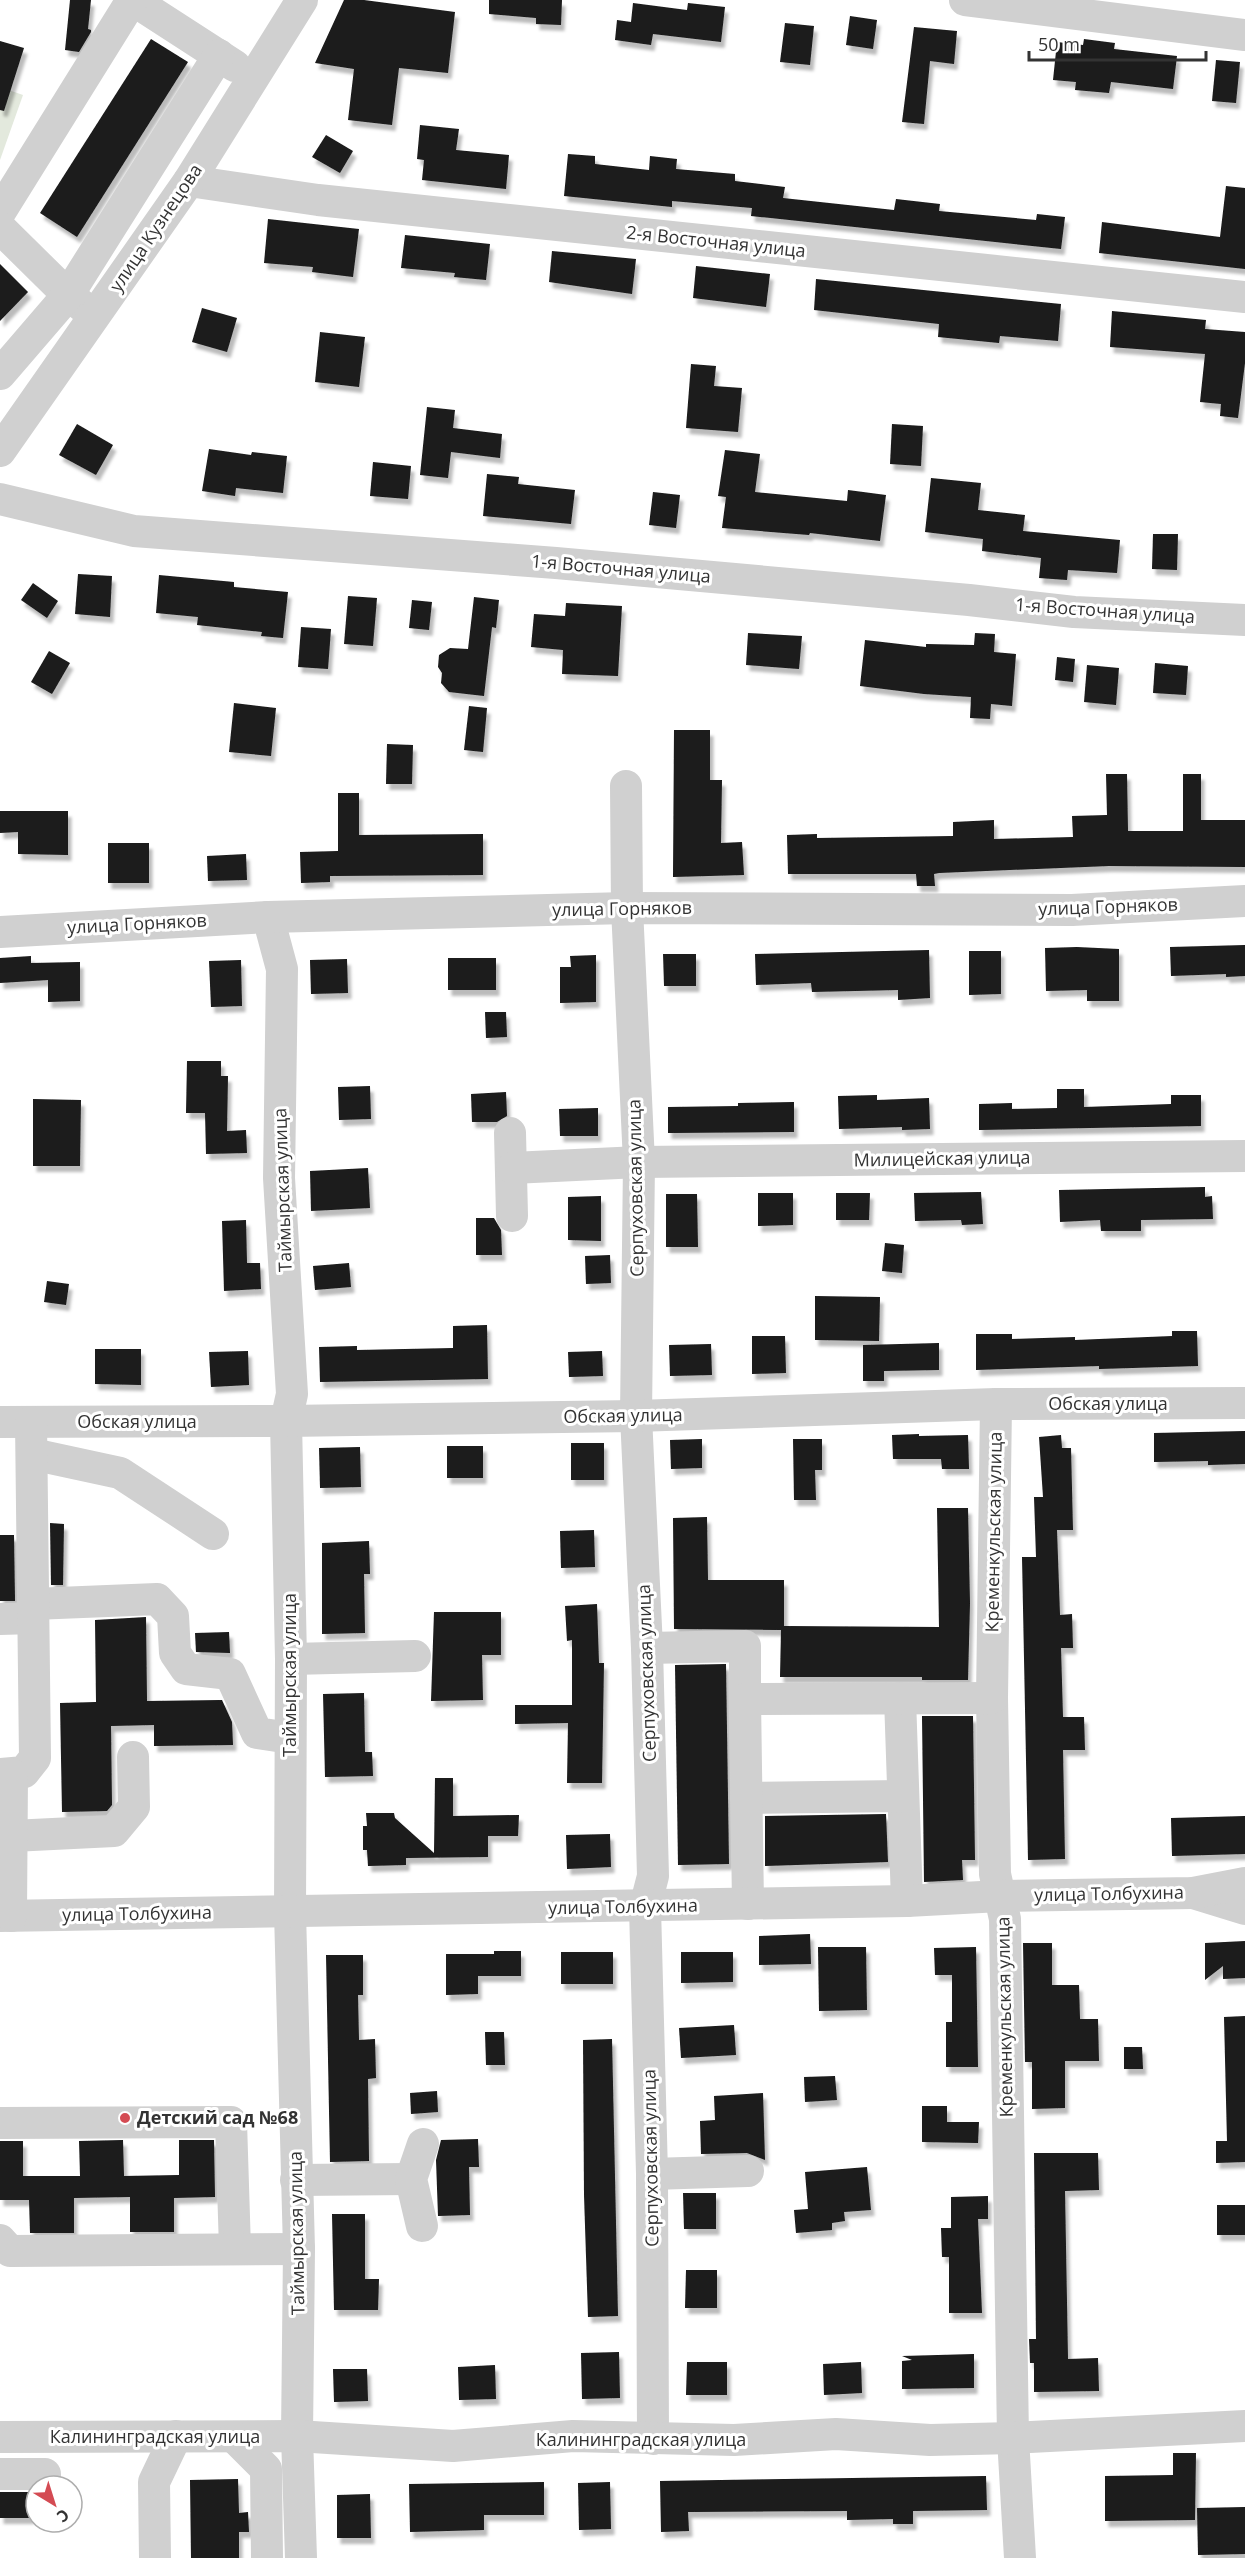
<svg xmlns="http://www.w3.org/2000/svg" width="1245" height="2558" font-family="'Open Sans',sans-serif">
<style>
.green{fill:#e3e9dd}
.building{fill:#1a1a1a;filter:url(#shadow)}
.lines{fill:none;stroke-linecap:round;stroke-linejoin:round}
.minor{stroke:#d0d0d0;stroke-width:32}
.poi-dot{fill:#d44b53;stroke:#fff;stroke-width:2}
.labels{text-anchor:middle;stroke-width:6;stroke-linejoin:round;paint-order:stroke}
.street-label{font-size:18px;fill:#333;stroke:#fff}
.poi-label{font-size:18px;font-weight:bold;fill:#333;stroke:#fff;text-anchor:start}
</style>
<defs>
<filter id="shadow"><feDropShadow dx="3.5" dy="6" stdDeviation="1.5" flood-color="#0004"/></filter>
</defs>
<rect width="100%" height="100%" fill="#fff"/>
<path class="green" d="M0 87 23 95 0 160Z"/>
<g class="building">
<path d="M70 0H91L88 29 91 30V32L79 52 65 50Z"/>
<path d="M344 0H364L455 12 448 73 399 68 392 125 348 120 354 69 315 63Z"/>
<path d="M489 0H562L561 25 536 24V18L489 14Z"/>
<path d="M633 3 687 10 688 3 725 7 721 42 653 34 651 45 615 40 617 20 631 22Z"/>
<path d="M850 16 877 20 873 49 846 45Z"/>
<path d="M785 23 814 26 810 65 780 62Z"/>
<path d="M914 27 957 31 954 64 930 61 924 124 902 122Z"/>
<path d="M151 39 188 62 77 237 40 213Z"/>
<path d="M1084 39 1115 43 1114 49 1177 56 1173 89 1111 82 1109 93 1075 90 1076 82 1053 80 1057 42 1083 45Z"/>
<path d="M0 41 24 48 4 111 0 110Z"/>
<path d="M1216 60 1240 62 1236 103 1212 101Z"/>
<path d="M420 125 459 129 456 150 509 155 506 189 422 180 424 160 417 159Z"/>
<path d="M326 135 353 151 340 173 312 157Z"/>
<path d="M568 154 595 156V164L649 170 650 156 677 159 676 169 735 174V181L785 187 783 198 894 210 896 199 940 204 939 211 1036 220 1037 214 1065 217 1061 249 751 216 752 208 672 201V207L564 196Z"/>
<path d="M1226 186 1245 188V269L1099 253 1102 222 1220 237Z"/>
<path d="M268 219 359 229 353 277 312 272 313 267 264 263Z"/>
<path d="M405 235 490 244 486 280 454 277 455 273 401 268Z"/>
<path d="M552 251 636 259 632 294 549 282Z"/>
<path d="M0 264 28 292 0 321Z"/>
<path d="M696 266 770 274 766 307 693 298Z"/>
<path d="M816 279 1061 304 1058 341 1000 336 999 343 938 337 939 324 814 310Z"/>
<path d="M202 308 237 318 227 352 192 342Z"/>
<path d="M1112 311 1206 320 1205 329 1245 332V363L1238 418 1220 416 1221 404 1200 402 1205 354 1110 347Z"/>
<path d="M320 332 365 337 359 387 315 382Z"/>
<path d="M691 364 716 366 714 386 742 388 738 432 686 428Z"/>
<path d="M427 407 455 410 453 428 502 434 500 458 451 452 448 478 420 475Z"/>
<path d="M77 424 113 445 96 475 59 455Z"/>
<path d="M892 424 923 426 921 466 890 464Z"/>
<path d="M209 449 251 455 252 452 287 456 283 493 236 488 235 496 202 491Z"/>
<path d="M725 450 760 454 755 492 847 501 848 490 886 495 880 541 810 533 809 535 722 528 726 497 718 496Z"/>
<path d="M373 462 411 466 408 499 370 496Z"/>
<path d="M487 474 519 477 518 484 575 490 571 524 483 516Z"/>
<path d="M931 478 981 483 978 510 1025 515 1023 531 1120 540 1117 573 1068 570 1067 580 1039 578 1041 558 982 551 983 539 925 532Z"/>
<path d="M653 492 680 495 676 528 649 525Z"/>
<path d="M1153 534H1178L1177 570 1152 569Z"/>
<path d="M78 574 112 576 110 617 75 614Z"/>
<path d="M159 575 234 582V587L288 592 283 638 261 636 262 632 197 625 198 617 156 613Z"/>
<path d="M33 583 58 601 47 618 21 600Z"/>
<path d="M348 596 377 598 373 646 344 644Z"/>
<path d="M474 597 499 600 496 628 492 627 484 696 449 692 441 683 442 673 438 667 439 655 450 648 468 649Z"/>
<path d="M412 600 432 602 429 630 409 628Z"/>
<path d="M566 603 622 606 618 676 562 674 563 650 531 647 534 614 565 616Z"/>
<path d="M301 627 331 629 328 669 298 667Z"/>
<path d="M748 633 802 636 799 669 746 665Z"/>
<path d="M975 633 995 634 994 652 1016 654 1012 706 991 704 990 719 970 718 971 697 924 694 860 686 865 640 926 647V644L974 645Z"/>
<path d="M49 651 70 663 52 694 31 682Z"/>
<path d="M1057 657 1075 659 1073 682 1055 680Z"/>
<path d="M1155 663 1188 666 1186 695 1153 693Z"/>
<path d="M1087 665 1119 668 1116 705 1084 702Z"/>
<path d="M234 703 276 708 271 756 229 752Z"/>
<path d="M469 706 487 708 483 752 464 750Z"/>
<path d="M674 730H710V780H722L721 843 742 842 744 875 673 877Z"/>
<path d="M387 744 413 745 412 784H386Z"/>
<path d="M1106 774H1127L1128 831H1183V774H1201V820H1245V867L1109 866 939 873 934 874 935 886H917L916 874H788L787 835 817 834V838L953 836V822L994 820V839L1073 837 1072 816 1107 815Z"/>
<path d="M338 793H359V835L483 834V875L330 876V882L301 883 300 852 338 851Z"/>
<path d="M0 811H68V855L18 854V832L0 833Z"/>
<rect x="108" y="843" width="41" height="40"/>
<path d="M246 854 247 880 208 881 207 856Z"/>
<path d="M1245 945V976L1226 977V974L1171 976 1170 947Z"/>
<path d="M1077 947 1119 949V1001H1087V990L1046 991 1045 948Z"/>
<path d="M929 950 930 998 898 1000V990L812 992 811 983 756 985 755 954Z"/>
<path d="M969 951H1001V994L969 995Z"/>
<path d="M663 954H696V986H664Z"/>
<path d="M596 955V1002L560 1003V967H571L570 956Z"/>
<path d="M31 956V963L80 962V1001L48 1002V980L0 983V958Z"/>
<rect x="448" y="958" width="48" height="32"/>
<path d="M347 959 348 993 311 994 310 960Z"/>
<path d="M241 960 242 1006 211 1007 209 961Z"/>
<path d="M485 1012H506L507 1037 486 1038Z"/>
<path d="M187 1061H221V1076H228L227 1131 246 1130 247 1153 206 1154 205 1113H186Z"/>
<path d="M370 1086 371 1119 339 1120 338 1087Z"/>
<path d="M1057 1089H1084V1107L1171 1104V1095H1201V1126L979 1130V1104L1012 1103V1109L1057 1108Z"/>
<path d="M506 1092 507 1116 497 1122H472L471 1094Z"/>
<path d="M877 1095V1100L929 1098 930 1129 902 1130V1127L839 1129 838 1096Z"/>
<path d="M33 1099 81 1100 80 1166H33Z"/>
<path d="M794 1102V1132L668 1133V1107L738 1106V1103Z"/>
<path d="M598 1108V1136H560L559 1109Z"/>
<path d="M368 1168 370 1208 311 1211 310 1171Z"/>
<path d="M1205 1187V1197L1212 1196 1213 1219 1141 1220V1231H1101L1100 1220 1060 1222 1059 1190Z"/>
<path d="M981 1192 983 1224 962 1225 961 1220 915 1221 914 1193Z"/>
<path d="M758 1193H793V1225L758 1226Z"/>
<path d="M836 1193H870L869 1220H836Z"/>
<path d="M666 1194H697L698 1247H666Z"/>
<path d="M601 1196V1241L568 1240V1197Z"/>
<path d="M476 1218H494L501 1230 502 1255H476Z"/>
<path d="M246 1220 247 1263H260L261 1289 224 1291 222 1221Z"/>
<path d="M885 1243 904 1245 902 1273 882 1271Z"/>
<path d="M610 1255 611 1283 586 1284 585 1256Z"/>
<path d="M349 1263 351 1287 315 1290 313 1266Z"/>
<path d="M47 1281 69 1284 66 1305 44 1302Z"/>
<path d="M815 1296 880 1297 879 1341 815 1340Z"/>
<path d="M487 1325 488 1379 320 1382 319 1347 357 1346V1350L453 1348V1326Z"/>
<path d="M1172 1331H1197L1198 1366 1099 1369V1366L976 1370V1334H1012V1339L1075 1337V1340L1172 1336Z"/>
<path d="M752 1336H785L786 1373 752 1374Z"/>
<path d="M939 1343V1370L884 1371V1381H863V1345Z"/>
<path d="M711 1344 712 1375 670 1376 669 1345Z"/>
<path d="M95 1349H141V1385L95 1384Z"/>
<path d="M248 1351 249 1385 211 1387 209 1352Z"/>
<path d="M602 1351 603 1376 569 1377 568 1352Z"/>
<path d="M1245 1431V1464L1208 1465V1461L1154 1462V1433Z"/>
<path d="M919 1434V1436L968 1435 969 1469H942L941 1459H893L892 1435Z"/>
<path d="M1061 1435 1062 1448H1071L1073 1530H1057L1060 1615 1072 1614 1073 1648H1061L1063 1717H1084L1085 1750H1063L1065 1859 1028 1860 1022 1557H1036L1034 1497H1043L1039 1437Z"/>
<path d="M702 1439V1468L671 1469 670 1440Z"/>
<path d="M793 1439H822V1470H815L816 1500H794Z"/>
<rect x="571" y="1443" width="33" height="37"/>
<rect x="447" y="1446" width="36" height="32"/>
<path d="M360 1447 361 1487 320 1488 319 1448Z"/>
<path d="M937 1508H968L970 1603 968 1680H922V1677H780L781 1630 674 1629 673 1518 707 1517 708 1580H784V1626L939 1627Z"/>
<path d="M50 1523 64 1524 63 1585H51Z"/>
<path d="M594 1530 595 1567 561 1568 560 1531Z"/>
<path d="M0 1535H14L15 1601H0Z"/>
<path d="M369 1541 370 1574H364L365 1633 322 1634V1543Z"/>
<path d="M597 1604 599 1663H604L602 1783H567L568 1723 515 1724V1705H572V1640L567 1641 565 1606Z"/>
<path d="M434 1612H501V1655H482L483 1700 431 1701Z"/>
<path d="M146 1617 147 1701 222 1700 232 1722 233 1745 154 1746V1725L111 1726 112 1805 107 1811 62 1812 60 1703 96 1702 95 1620Z"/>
<path d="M229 1632 230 1653 196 1652 195 1633Z"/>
<path d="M726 1664 729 1864 678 1865 675 1665Z"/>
<path d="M364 1693 365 1752H372L373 1776 325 1777 323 1694Z"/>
<path d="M922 1716H973L975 1860H962L963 1880 924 1882Z"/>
<path d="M435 1778H453V1816L519 1815 518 1836H488V1857L406 1858V1865L368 1866 367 1850H363V1826H367L366 1813H394L395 1818 434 1853Z"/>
<path d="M886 1814 888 1862 765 1866V1816Z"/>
<path d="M1245 1816V1854L1172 1856 1171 1818Z"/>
<path d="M610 1834 611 1867 567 1869 566 1835Z"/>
<path d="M810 1934 811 1964 759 1965V1936Z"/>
<path d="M1245 1941V1978L1223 1979V1966L1205 1980V1943Z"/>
<path d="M1023 1943H1052V1985H1079L1080 2019H1098L1099 2061H1065V2108L1032 2109V2062H1025Z"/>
<path d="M818 1947H866L867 2010 819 2011Z"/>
<path d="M976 1947 978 2067H946V2022H952V1975H935L934 1948Z"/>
<path d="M494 1951H521V1976H478V1994L446 1995V1954H494Z"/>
<rect x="561" y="1952" width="52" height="32"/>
<path d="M681 1952H733V1982L681 1983Z"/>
<path d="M326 1955H363V1995H358L359 2040 375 2039 376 2078 368 2079 369 2161 330 2162Z"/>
<path d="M1245 2016V2162L1216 2163V2141H1227L1224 2017Z"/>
<path d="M734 2025 736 2055 681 2058 679 2028Z"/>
<path d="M485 2032H504L505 2065H486Z"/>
<path d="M612 2039 618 2316 588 2317 584 2195 583 2040Z"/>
<path d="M1124 2047H1142L1143 2069H1124Z"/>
<path d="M835 2076 837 2100 805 2102 804 2077Z"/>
<path d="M437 2091 438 2112 411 2114 410 2093Z"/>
<path d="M763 2093 765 2160 747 2153 701 2154 700 2121 715 2120 714 2096Z"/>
<path d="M922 2106H947V2122H979L978 2143 922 2142Z"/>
<path d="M478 2139 479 2167H469L470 2215 438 2216 436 2160 441 2140Z"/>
<path d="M123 2140 124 2176 179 2175V2140H214L215 2197 174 2198V2232H130V2197L74 2198V2233H30L29 2200H0V2141H23V2176H80L79 2141Z"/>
<path d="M1034 2153H1098L1099 2190 1065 2191 1068 2359 1098 2358 1099 2391 1034 2392V2363H1030L1029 2339H1036Z"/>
<path d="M867 2167 871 2210 844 2212 845 2221 832 2223V2230L796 2233 794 2210 808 2209 805 2172Z"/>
<path d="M683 2193H716V2229H684Z"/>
<path d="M988 2196V2219H978L982 2313H949V2257H942L941 2228H951V2197Z"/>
<rect x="1217" y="2205" width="28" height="30"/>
<path d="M332 2214H365V2279H379L378 2310H334Z"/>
<path d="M686 2270H717V2308H685Z"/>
<path d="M619 2352 620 2398 582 2399 581 2353Z"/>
<path d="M974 2354V2388L902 2389V2361L912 2360 902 2356Z"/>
<path d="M687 2362H727V2395H686Z"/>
<path d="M861 2362 862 2393 824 2395 823 2364Z"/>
<path d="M495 2365 496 2399 459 2400 458 2367Z"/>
<path d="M333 2369H367L368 2401 334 2402Z"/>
<path d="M1173 2453H1196L1195 2520 1105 2521V2476L1173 2475Z"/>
<path d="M986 2476 987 2510 913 2511V2524H893V2519L847 2520V2511L688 2512 689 2531 661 2532 660 2481Z"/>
<path d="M238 2479 239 2513 248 2512 249 2532H239V2558H191L190 2480Z"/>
<path d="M544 2482V2515H484V2530L410 2532 409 2484Z"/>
<path d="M610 2482 611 2529 579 2530 578 2483Z"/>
<path d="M0 2492H29L31 2496V2518H0Z"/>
<path d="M370 2494 371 2538H337V2495Z"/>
<path d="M1245 2507V2554L1198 2555 1197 2508Z"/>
</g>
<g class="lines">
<g class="minor">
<path d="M133 0 235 66"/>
<path d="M965 0 1245 35"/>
<path d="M189 181 318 200 1245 297"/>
<path d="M0 212 132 0"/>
<path d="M0 228 68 295 85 308"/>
<path d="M0 374 68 295 219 55"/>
<path d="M0 451 189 181 302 0"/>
<path d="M0 499 134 531 556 563 969 600 1074 612 1245 620"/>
<path d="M626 786 627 908 639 1162 636 1416 647 1648 653 1876 645 1907 652 2174 653 2439"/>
<path d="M268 917 282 969 279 1178 292 1394 286 1421 291 1659 290 1912 299 2249 297 2436 301 2558"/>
<path d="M0 932 268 917 627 908 1072 910 1245 901"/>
<path d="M510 1133 512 1216"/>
<path d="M512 1168 639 1162 1245 1156"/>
<path d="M996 1404 992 1698 995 1874 1005 1919 1013 2438 1020 2558"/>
<path d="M0 1422 286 1421 636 1416 996 1404 1245 1403"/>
<path d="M32 1454 120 1473 213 1534"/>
<path d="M33 1604 157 1599 173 1616 175 1653 186 1669 230 1674 257 1733 290 1738"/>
<path d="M0 1619 33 1618"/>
<path d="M647 1648 745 1646V1699"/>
<path d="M291 1659 415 1656"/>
<path d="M900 1698 907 1901"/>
<path d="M0 1774 24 1772 35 1758 31 1422"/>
<path d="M746 1798 903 1796"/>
<path d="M12 1836 114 1831 134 1807 133 1757"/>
<path d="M1193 1893 1245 1909"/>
<path d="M748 1904 745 1699 992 1698"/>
<path d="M0 1916 907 1901 1000 1896 1193 1893 1245 1883"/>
<path d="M11 1916 12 1774"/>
<path d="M0 2123 231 2122 235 2249"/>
<path d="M652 2174 748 2171"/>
<path d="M296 2180 411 2179"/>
<path d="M422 2226 411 2179 423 2144"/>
<path d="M0 2240 10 2251 299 2249"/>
<path d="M0 2437 297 2436 453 2446 573 2436 734 2440 836 2434 930 2440 1013 2438 1245 2426"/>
<path d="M234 2437 266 2469 267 2558"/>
<path d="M0 2474H45V2485"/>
<path d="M155 2558 154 2482 176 2436"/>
</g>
</g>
<circle class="poi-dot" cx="125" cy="2118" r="6"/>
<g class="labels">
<g class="street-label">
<text transform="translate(156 228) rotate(-56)" y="6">улица Кузнецова</text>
<text transform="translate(716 242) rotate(6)" y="6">2-я Восточная улица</text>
<text transform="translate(621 569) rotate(5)" y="6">1-я Восточная улица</text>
<text transform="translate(1105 611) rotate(4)" y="6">1-я Восточная улица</text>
<text transform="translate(1108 907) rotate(-2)" y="6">улица Горняков</text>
<text transform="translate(622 909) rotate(-1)" y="6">улица Горняков</text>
<text transform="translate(137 924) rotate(-3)" y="6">улица Горняков</text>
<text transform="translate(942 1159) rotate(-1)" y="6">Милицейская улица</text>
<text transform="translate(636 1188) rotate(-91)" y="6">Серпуховская улица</text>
<text transform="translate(283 1190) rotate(-92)" y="6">Таймырская улица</text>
<text x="1108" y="1410">Обская улица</text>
<text transform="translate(623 1416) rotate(-1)" y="6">Обская улица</text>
<text x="137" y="1428">Обская улица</text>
<text transform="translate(994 1532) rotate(-89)" y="6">Кременкульская улица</text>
<text transform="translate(647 1673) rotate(-92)" y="6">Серпуховская улица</text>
<text transform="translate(290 1675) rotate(-90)" y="6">Таймырская улица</text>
<text transform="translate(1109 1894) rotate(-1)" y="6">улица Толбухина</text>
<text transform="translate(623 1907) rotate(-1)" y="6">улица Толбухина</text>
<text transform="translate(137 1914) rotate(-1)" y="6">улица Толбухина</text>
<text transform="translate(1005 2017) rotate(-91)" y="6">Кременкульская улица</text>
<text transform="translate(651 2158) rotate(-91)" y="6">Серпуховская улица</text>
<text transform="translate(297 2233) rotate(-91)" y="6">Таймырская улица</text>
<text x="155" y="2443">Калининградская улица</text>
<text x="641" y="2446">Калининградская улица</text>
</g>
<g class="poi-label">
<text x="137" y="2124">Детский сад №68</text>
</g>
</g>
<g transform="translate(54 2504) rotate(142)"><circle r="28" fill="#ffffff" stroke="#adadad" stroke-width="1.5"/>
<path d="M0-4.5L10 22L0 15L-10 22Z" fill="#d44b53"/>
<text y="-9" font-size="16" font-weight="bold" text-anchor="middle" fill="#333333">С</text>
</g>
<path d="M1029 51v9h177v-9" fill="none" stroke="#333333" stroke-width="3"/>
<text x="1038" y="51" font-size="18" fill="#333333" stroke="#ffffff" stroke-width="4.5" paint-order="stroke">50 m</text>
</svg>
